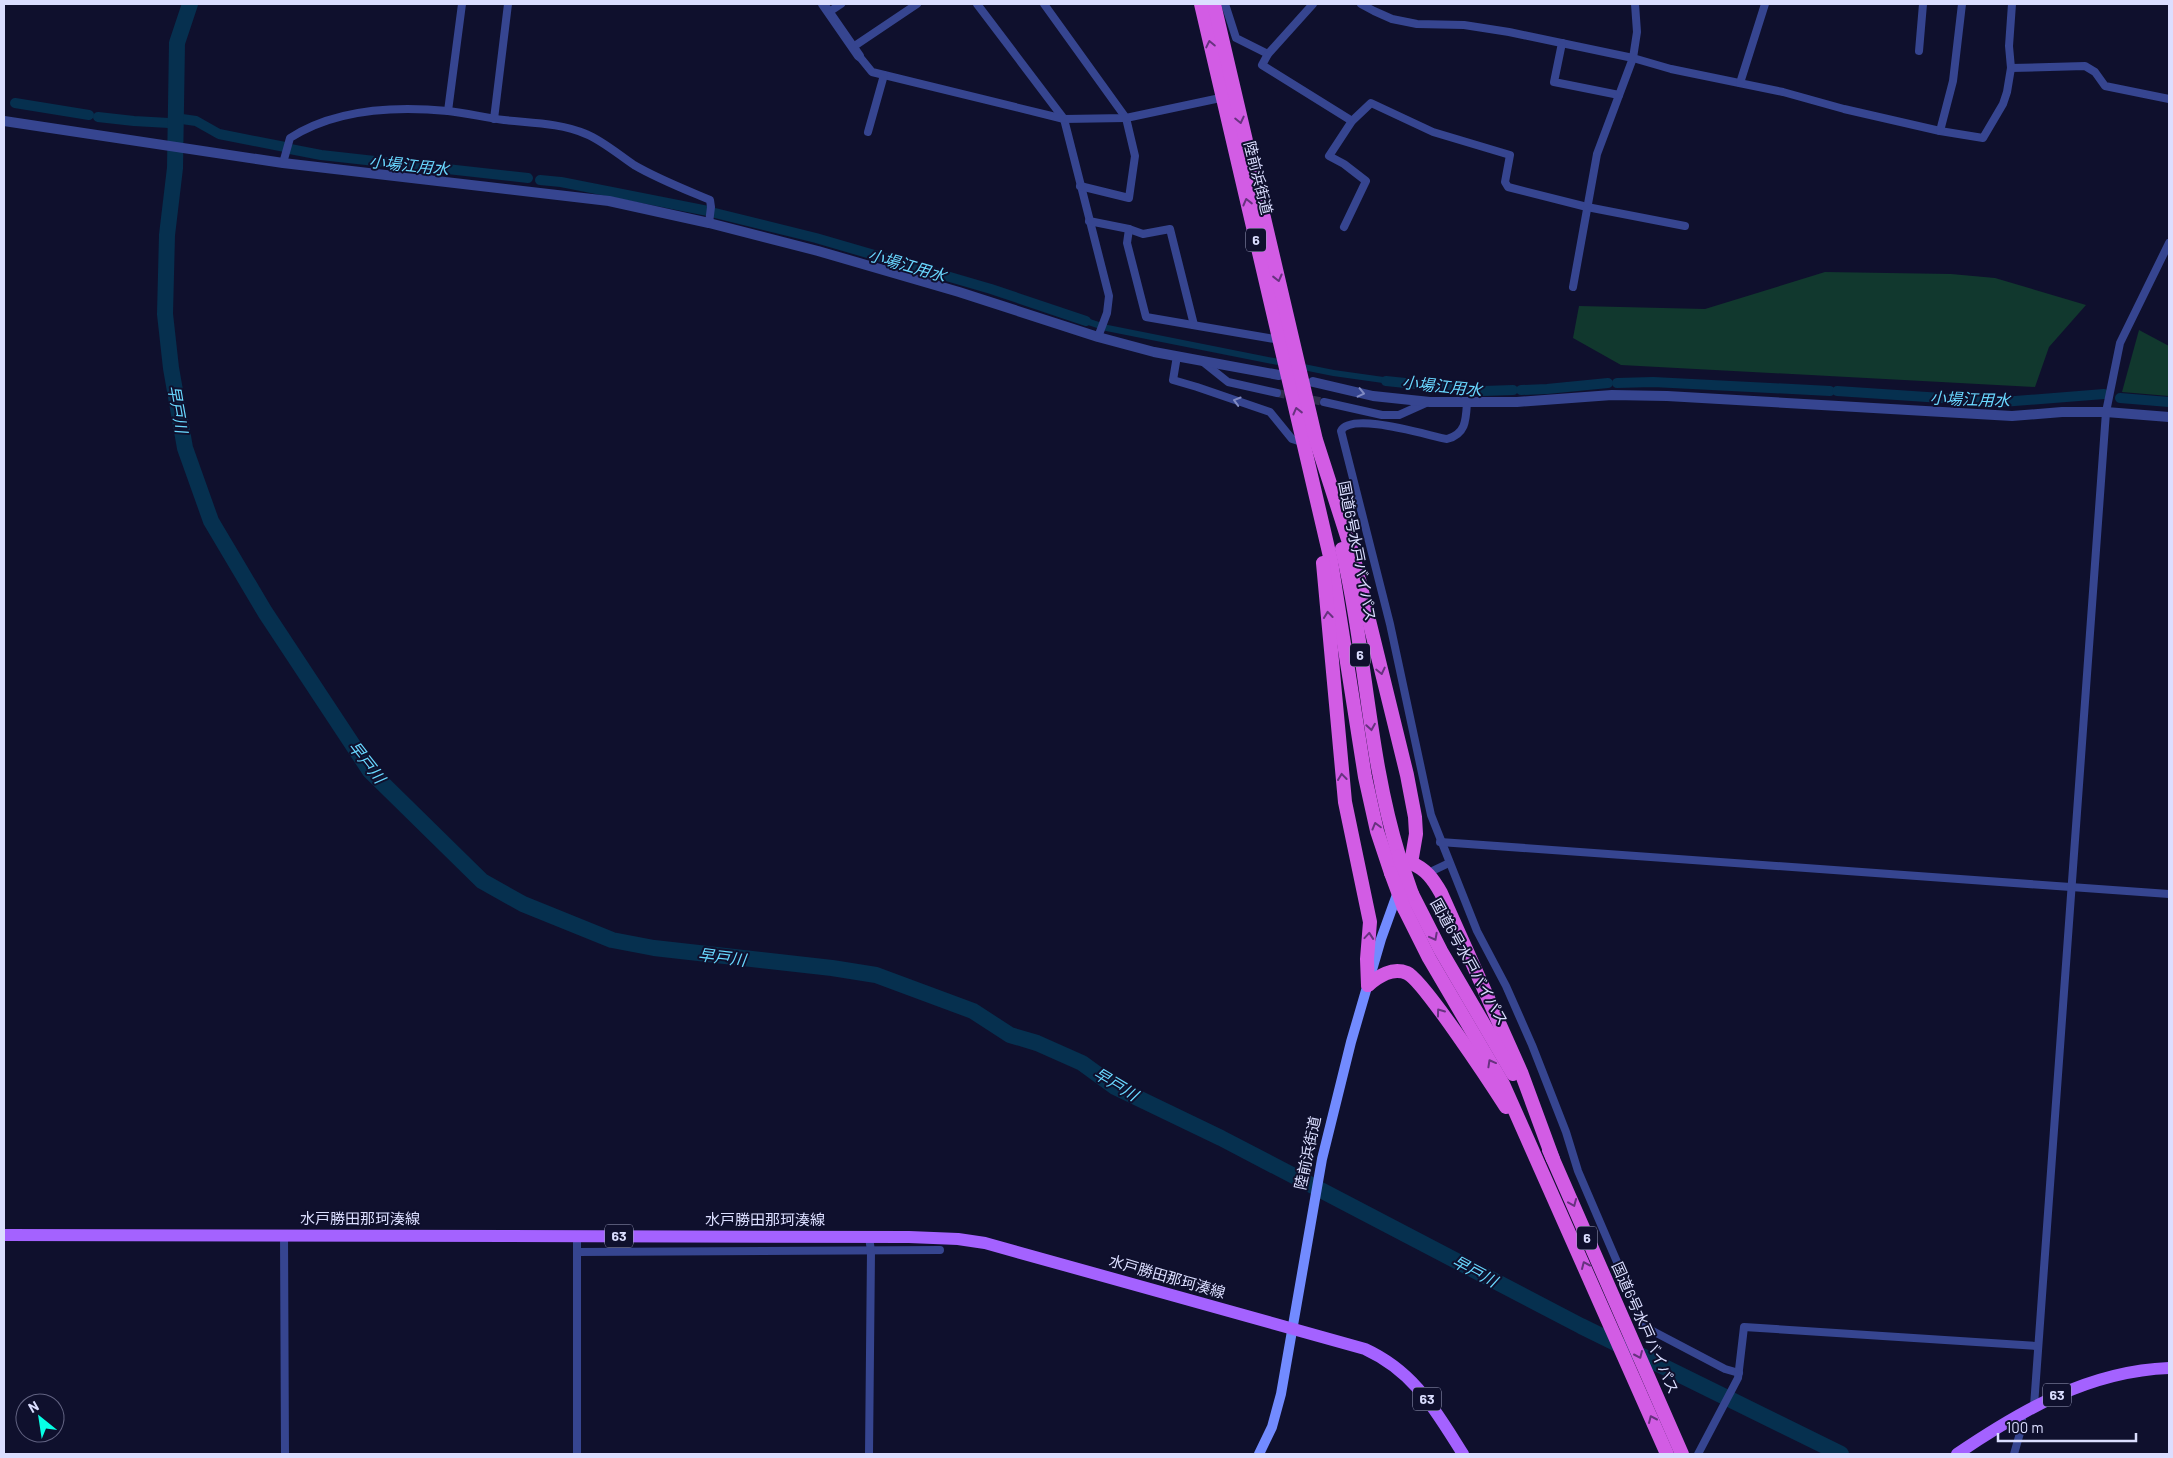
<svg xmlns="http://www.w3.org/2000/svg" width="2173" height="1458" font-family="Barlow,'Noto Sans JP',sans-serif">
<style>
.green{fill:#11382e}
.water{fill:#06304f}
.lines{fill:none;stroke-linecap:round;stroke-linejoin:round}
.canal{stroke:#06304f;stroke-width:10}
.river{stroke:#06304f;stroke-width:16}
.minor-tunnel{stroke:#2e2f4c;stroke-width:8;stroke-dasharray:8 4;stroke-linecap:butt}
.minor{stroke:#364590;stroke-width:8}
.tertiary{stroke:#364590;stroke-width:10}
.secondary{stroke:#728bff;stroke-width:10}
.primary{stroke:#a462ff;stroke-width:12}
.trunk{stroke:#d25ce4;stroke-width:14}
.trunk-bridge{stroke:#d25ce4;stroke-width:14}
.oneway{stroke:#67327f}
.oneway2{stroke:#808ac2}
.labels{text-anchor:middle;stroke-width:4;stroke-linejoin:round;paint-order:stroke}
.shield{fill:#0f102d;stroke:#9ea0c0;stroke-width:1}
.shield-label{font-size:14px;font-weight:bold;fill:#dbdeff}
.street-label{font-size:15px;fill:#dbdeff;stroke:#0f102d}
.water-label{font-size:16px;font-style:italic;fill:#69d8ff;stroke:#0f102d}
</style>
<rect width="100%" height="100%" fill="#0f102d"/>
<g class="green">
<path d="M1825 272 1951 274 1995 278 2086 305 2049 347 2035 387 1621 365 1573 338 1579 306 1705 309Z"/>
<path d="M2139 330 2169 346V396L2122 392Z"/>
</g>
<path class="water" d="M1075 314 1108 325 1334 370 1398 379 1397 385 1333 376 1106 331 1073 320Z"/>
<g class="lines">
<g class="canal">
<path d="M15 103 89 115"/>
<path d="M98 117 134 121 169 123 182 119 196 121 219 134 285 147"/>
<path d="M290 149 321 155 528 178"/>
<path d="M540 180 561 182 708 211"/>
<path d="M715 213 816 238 991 289 1086 321"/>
<path d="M1386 381 1483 391 1513 390"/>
<path d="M1617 383 1653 382 1830 391"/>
<path d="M1521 390 1547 389 1608 383"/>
<path d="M1837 391 2002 402 2104 394"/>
<path d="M2120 398 2169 402"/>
</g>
<path class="river" d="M190 4 177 43 175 168 167 235 165 314 171 368 185 448 211 521 265 612 370 771 482 881 523 904 612 940 654 948 832 968 876 975 973 1011 1010 1035 1037 1043 1082 1063 1115 1087 1221 1138 1581 1326 1841 1454"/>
<path class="minor-tunnel" d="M1277 393 1324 402"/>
<g class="minor">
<path d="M977 4 1064 119 1109 296 1107 313 1098 337"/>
<path d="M1044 4 1126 118 1135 156 1129 198 1080 186"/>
<path d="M1225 4 1236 38 1268 54"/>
<path d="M1313 4 1268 54 1262 65 1352 121"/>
<path d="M1361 4 1374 11 1392 19 1417 24 1464 25 1509 32 1633 58 1671 69 1783 92 1844 109 1940 131 1983 138 2003 104 2007 92 2011 68 2009 46 2012 4"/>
<path d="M829 12 841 4"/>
<path d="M1562 43 1554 82 1619 95"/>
<path d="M853 47 917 4"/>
<path d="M1919 51 1923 4"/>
<path d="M859 56 872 72 1064 119 1126 118 1225 97"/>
<path d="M2011 68 2085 66 2095 72 2105 86 2169 99"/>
<path d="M1740 83 1765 4"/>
<path d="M448 111 462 4"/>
<path d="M494 119 508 4"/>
<path d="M1940 131 1953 81 1962 4"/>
<path d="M868 132 884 75"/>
<path d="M283 163 290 138C335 109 396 106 448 111 467 113 486 118 504 120 531 123 561 123 586 134 603 141 619 155 634 165 658 179 684 189 710 200L711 207 709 223"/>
<path d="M1089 221 1129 229 1143 234 1170 229 1194 325"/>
<path d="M1344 227 1366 181 1344 164 1329 156 1352 121 1371 103 1433 132 1510 155 1505 182 1508 187 1587 207 1685 226"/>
<path d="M1129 229 1127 243 1146 317 1280 340"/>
<path d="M1573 287 1597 154 1633 58 1637 32 1635 4"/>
<path d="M1177 356 1173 380 1197 387 1270 412 1292 439 1305 443"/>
<path d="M1203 362 1228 382 1277 393"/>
<path d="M1324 402 1382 415H1399L1428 402"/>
<path d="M1467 402C1466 420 1466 434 1447 439 1429 436 1351 411 1341 431L1390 624 1431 815 1477 931 1506 986 1532 1045 1566 1132 1578 1171 1645 1327 1725 1369 1739 1373"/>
<path d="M1440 842 2169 894"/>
<path d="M1428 873 1449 863"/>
<path d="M284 1235 285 1454"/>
<path d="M577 1252 940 1250"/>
<path d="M2034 1406 2106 412 2120 343 2169 243"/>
<path d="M577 1454V1236"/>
<path d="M869 1454 871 1251 869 1237"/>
<path d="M1698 1454 1738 1378 1744 1327 2037 1346"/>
<path d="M2014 1454 2022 1426V1413"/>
</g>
<g class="tertiary">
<path d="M823 4 859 56"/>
<path d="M4 121 283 163 609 201 709 223 818 251 959 292 1098 337 1154 352 1279 375"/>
<path d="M1313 382 1373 396 1430 402H1517L1612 395 1667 396 2012 416 2062 412H2106L2169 417"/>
</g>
<path class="secondary" d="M1259 1454 1272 1427 1281 1394 1322 1159 1351 1042 1381 939 1399 889"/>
<g class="primary">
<path d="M4 1235 909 1237 958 1239 985 1243 1365 1349C1415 1372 1435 1410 1463 1454"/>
<path d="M1957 1454C2022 1410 2089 1371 2169 1368"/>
</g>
<g class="trunk">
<path d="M1201 4 1331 561 1365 777 1377 831 1391 873"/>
<path d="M1214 4 1316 440 1353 555 1407 775 1415 817 1416 834 1411 863C1426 869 1433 879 1441 893L1521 1072 1553 1159"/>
<path d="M1342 549C1366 650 1368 756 1399 856"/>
<path d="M1323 563 1345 802 1370 922 1367 959 1368 985"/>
<path d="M1412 894 1441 951 1513 1074"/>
<path d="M1404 908 1429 958 1503 1084 1667 1454"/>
<path d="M1368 985C1379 976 1392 967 1407 973 1423 980 1492 1085 1506 1107"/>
<path d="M1549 1150 1682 1454"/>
</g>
<g class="trunk-bridge">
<path d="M1399 856 1412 894"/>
<path d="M1391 873 1404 908"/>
</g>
</g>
<defs><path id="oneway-chevron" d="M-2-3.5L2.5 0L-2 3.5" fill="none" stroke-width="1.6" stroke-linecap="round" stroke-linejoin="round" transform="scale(1.25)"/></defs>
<g class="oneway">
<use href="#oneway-chevron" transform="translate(1210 44) rotate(-102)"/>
<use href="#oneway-chevron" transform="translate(1240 120) rotate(77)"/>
<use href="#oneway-chevron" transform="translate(1247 202) rotate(-104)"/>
<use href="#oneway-chevron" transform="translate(1278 278) rotate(76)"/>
<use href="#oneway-chevron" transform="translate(1297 411) rotate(-104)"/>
<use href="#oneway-chevron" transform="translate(1328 615) rotate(-96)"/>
<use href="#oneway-chevron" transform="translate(1381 671) rotate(77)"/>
<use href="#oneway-chevron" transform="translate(1371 727) rotate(81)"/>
<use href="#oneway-chevron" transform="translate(1342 777) rotate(-97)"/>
<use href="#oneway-chevron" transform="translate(1376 826) rotate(-105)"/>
<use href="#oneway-chevron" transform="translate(1369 936) rotate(-85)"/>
<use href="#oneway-chevron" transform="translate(1434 937) rotate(62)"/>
<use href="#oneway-chevron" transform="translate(1440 1012) rotate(-126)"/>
<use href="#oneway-chevron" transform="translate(1491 1063) rotate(-119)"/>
<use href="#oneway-chevron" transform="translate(1573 1203) rotate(67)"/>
<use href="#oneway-chevron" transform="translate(1585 1265) rotate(-114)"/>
<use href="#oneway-chevron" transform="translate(1639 1355) rotate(66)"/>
<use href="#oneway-chevron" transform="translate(1652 1419) rotate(-114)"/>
</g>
<g class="oneway2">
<use href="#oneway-chevron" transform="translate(1361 393) rotate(13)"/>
<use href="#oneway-chevron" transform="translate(1237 401) rotate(-164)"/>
</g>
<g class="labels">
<g class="shield">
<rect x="1246" y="228.5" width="20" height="23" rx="4"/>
<rect x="1350" y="643.5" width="20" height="23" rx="4"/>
<rect x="605" y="1224.5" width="28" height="23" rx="4"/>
<rect x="1577" y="1226.5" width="20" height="23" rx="4"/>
<rect x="2043" y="1383.5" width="28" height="23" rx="4"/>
<rect x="1413" y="1387.5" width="28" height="23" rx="4"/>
</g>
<g class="shield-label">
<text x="1256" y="245">6</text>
<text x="1360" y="660">6</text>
<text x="619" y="1241">63</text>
<text x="1587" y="1243">6</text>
<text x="2057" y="1400">63</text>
<text x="1427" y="1404">63</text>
</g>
<g class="street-label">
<text transform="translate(1258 178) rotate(76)" y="5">陸前浜街道</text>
<text transform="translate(1357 551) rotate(79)" y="5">国道6号水戸バイパス</text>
<text transform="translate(1469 962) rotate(61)" y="5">国道6号水戸バイパス</text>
<text transform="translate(1308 1153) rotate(-78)" y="5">陸前浜街道</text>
<text x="360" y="1224">水戸勝田那珂湊線</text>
<text x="765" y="1225">水戸勝田那珂湊線</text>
<text transform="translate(1167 1277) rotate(16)" y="5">水戸勝田那珂湊線</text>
<text transform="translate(1645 1328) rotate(66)" y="5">国道6号水戸バイパス</text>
</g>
<g class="water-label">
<text transform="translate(409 165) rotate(6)" y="6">小場江用水</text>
<text transform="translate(907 265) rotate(16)" y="6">小場江用水</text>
<text transform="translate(1442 386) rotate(6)" y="6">小場江用水</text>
<text transform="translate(1970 399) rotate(2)" y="6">小場江用水</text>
<text transform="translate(178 409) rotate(80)" y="6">早戸川</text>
<text transform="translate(367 762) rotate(52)" y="6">早戸川</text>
<text transform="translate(722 957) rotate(7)" y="6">早戸川</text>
<text transform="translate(1116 1084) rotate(31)" y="6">早戸川</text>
<text transform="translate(1475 1271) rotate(28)" y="6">早戸川</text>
</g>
</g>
<rect width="2173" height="1458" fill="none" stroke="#dbdeff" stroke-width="10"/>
<g transform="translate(40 1418) rotate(330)"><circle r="24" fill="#0f102d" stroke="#616281"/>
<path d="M0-4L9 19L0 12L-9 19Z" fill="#07ffe5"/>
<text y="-8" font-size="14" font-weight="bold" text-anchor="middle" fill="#dbdeff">N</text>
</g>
<path d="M1998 1433v8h138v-8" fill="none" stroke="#dbdeff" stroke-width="2.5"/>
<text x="2006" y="1433" font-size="15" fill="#dbdeff" stroke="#0f102d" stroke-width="4" paint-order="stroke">100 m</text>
</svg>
